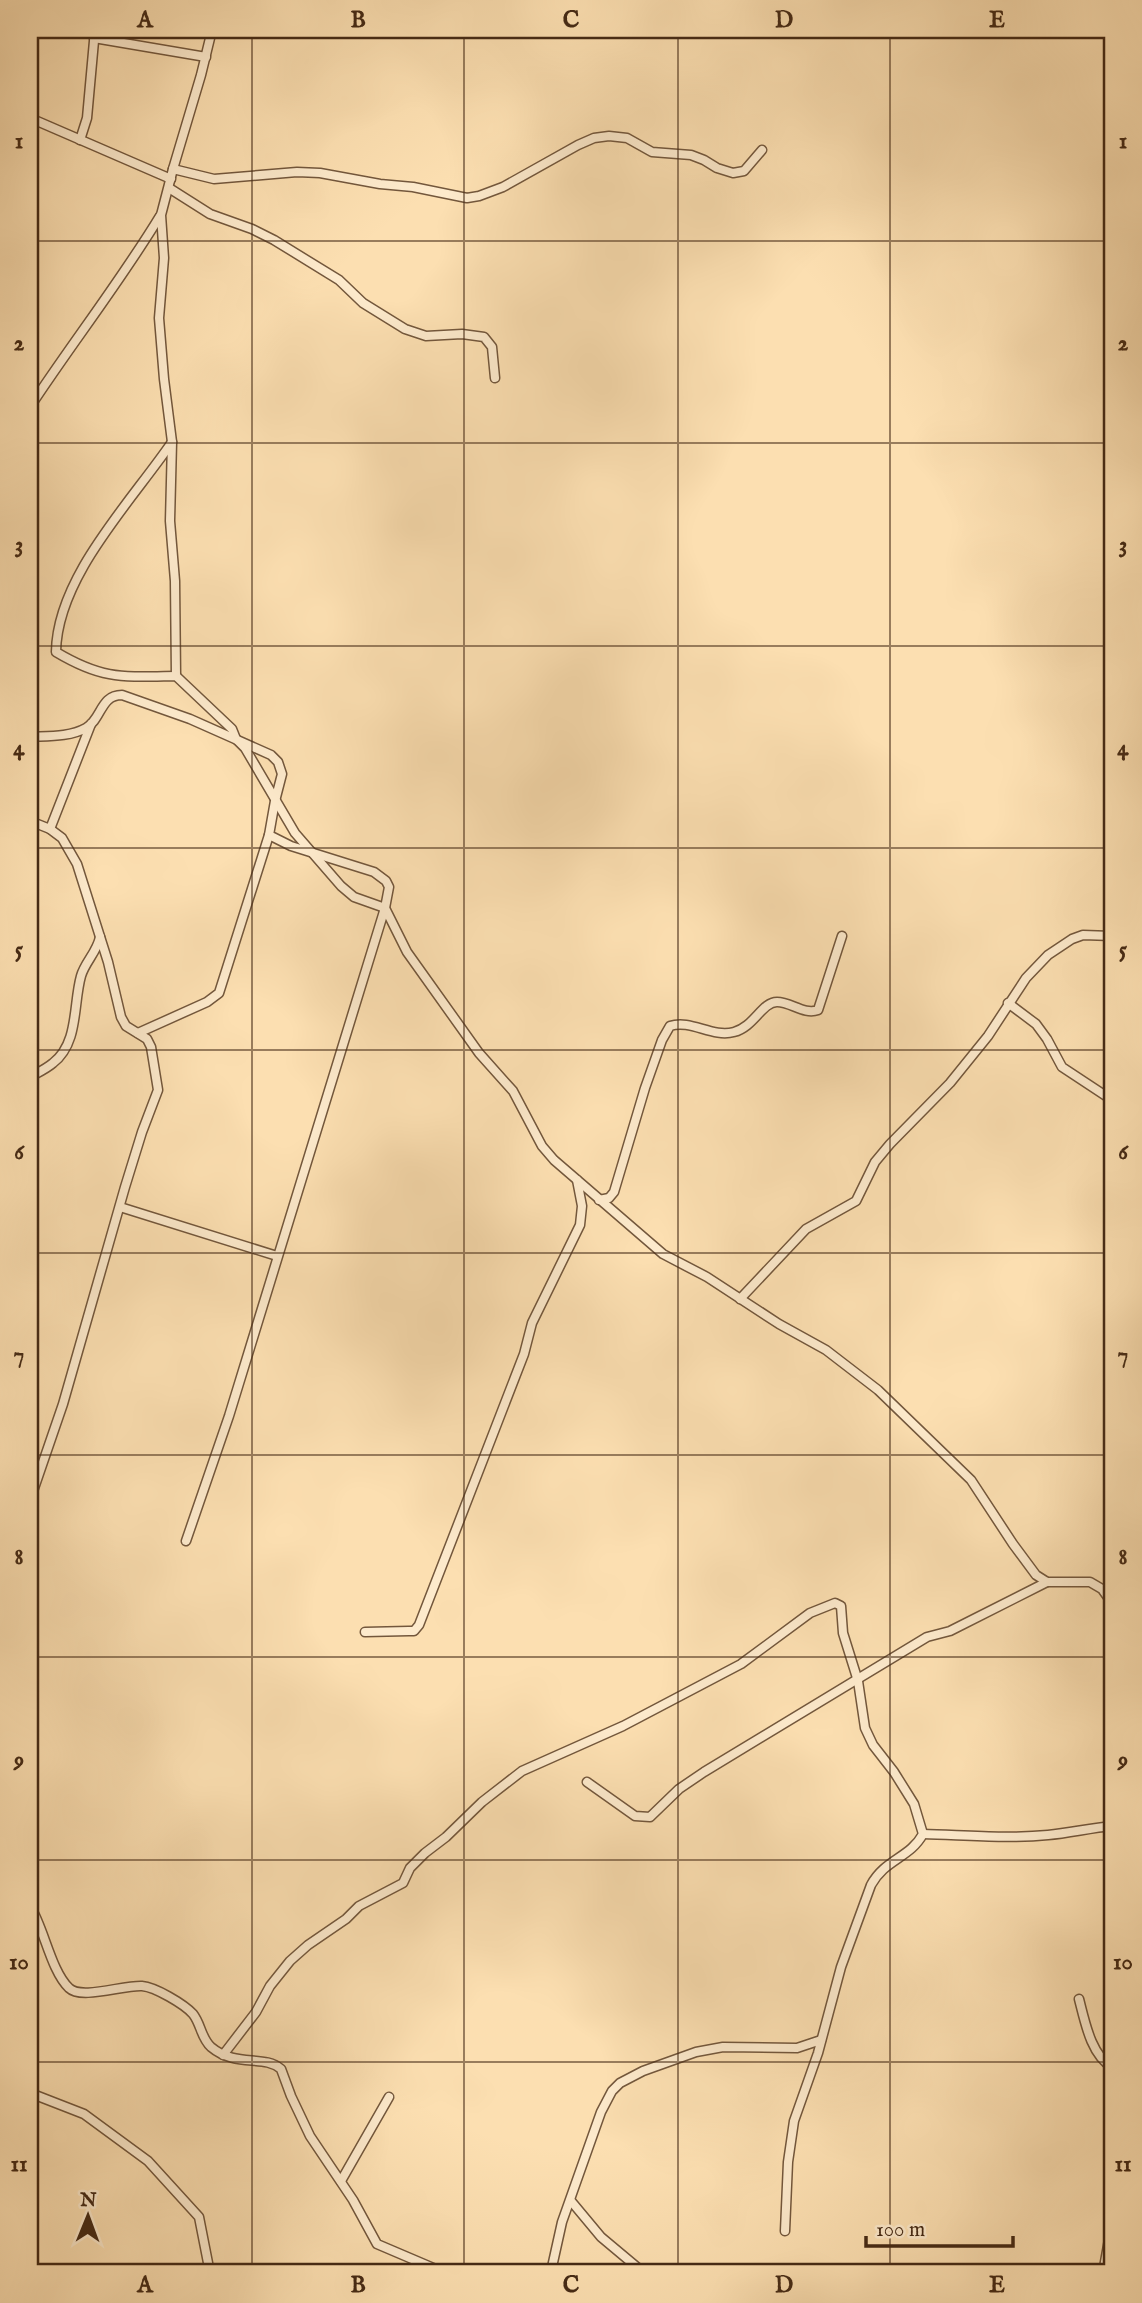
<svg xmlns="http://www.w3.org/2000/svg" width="1142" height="2303" font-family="'IM FELL English',serif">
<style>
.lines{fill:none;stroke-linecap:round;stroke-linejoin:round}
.minor-casing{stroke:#73573c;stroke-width:11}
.minor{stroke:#fdeacc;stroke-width:8}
.grid{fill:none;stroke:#452a15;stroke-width:2;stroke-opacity:0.55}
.neatline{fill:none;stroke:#452a15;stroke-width:2.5}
.grid-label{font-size:23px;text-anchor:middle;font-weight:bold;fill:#452a15}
</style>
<rect width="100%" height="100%" fill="#fcdfb1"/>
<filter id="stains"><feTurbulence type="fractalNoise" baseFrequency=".00286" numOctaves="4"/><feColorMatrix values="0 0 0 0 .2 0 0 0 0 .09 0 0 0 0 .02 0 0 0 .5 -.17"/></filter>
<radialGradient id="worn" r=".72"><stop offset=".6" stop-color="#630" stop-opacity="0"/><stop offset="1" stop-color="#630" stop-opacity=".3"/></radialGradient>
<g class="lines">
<g class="minor-casing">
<g id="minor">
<path d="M94 38 206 57"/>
<path d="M30 118 171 179"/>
<path d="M80 140 87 118 95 30"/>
<path d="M173 169 214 179 297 172 320 173 380 184 413 187 467 198 479 196 503 187 578 145 594 138 609 136 627 138 652 152 691 155 704 160 717 168 733 173 744 171 762 150"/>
<path d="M169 188 210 214 252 229 274 240 339 280 363 303 405 329 426 336 462 334 484 337 492 347 495 378"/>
<path d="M30 407C72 343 120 282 160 216"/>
<path d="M172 442C131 502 57 577 56 652 103 680 123 677 176 676L232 729 236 739 245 748 295 833 341 886 354 897 385 908 229 1416 186 1541"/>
<path d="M176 676 175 581 170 521 172 442 164 379 159 318 164 258 161 215 173 169 201 75 212 30"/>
<path d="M30 737C48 736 70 737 86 728 102 719 100 695 122 695L190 719 271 755 278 762 282 774 275 801 269 835 291 846 374 872 386 881 389 887 385 908 407 952 479 1053 513 1091 542 1146 554 1160 663 1254 707 1277 779 1324 826 1350 878 1390 971 1480 1013 1544 1036 1575 1047 1582H1090L1102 1589 1112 1603"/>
<path d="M30 821 50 829 62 838 77 864 108 962 121 1017 126 1026 147 1039 151 1047 158 1090 142 1132 125 1187 63 1404 30 1500"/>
<path d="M50 829 91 724"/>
<path d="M1008 1003 1036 1024 1047 1039 1062 1067 1112 1100"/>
<path d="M138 1033 207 1002 219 993 269 835"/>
<path d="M30 1077C37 1073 46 1069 53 1063 79 1043 73 1004 81 976 85 962 97 952 100 937"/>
<path d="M599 1200 609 1198 614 1192 645 1088 662 1040 670 1026C691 1019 712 1038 734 1032 754 1027 762 1002 777 1002 791 1002 804 1015 818 1010L842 936"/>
<path d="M120 1207 277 1256"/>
<path d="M740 1299 806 1229 856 1201 875 1162 890 1144 950 1083 988 1036 1026 978 1048 955 1072 939 1083 935 1112 936"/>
<path d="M365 1632 409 1631H414L419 1625 524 1354 532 1323 580 1225 582 1206 577 1180"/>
<path d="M587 1782 635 1816 650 1817 679 1789 704 1772 927 1637 950 1631 1047 1582"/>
<path d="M923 1834C964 1835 1007 1839 1048 1835 1070 1833 1090 1828 1112 1826"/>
<path d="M30 1906C44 1928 51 1971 69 1988 81 2000 123 1985 142 1986 155 1987 184 2004 193 2014 201 2024 201 2038 211 2047 236 2068 264 2054 281 2069L291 2096 310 2136 353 2200 377 2244 438 2270"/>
<path d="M1079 1999C1085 2022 1091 2055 1112 2067"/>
<path d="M223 2055 256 2012 270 1986 290 1961 308 1945 346 1919 359 1906 403 1883 410 1868 425 1853 446 1837 482 1802 522 1771 623 1726 741 1664 810 1613 835 1603 841 1606 843 1633 858 1681 865 1728 873 1745 894 1772 914 1804 923 1834C910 1858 885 1859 871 1885L841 1967 818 2053 794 2121 788 2162 785 2231"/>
<path d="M30 2093 84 2114 148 2161 199 2217 210 2273"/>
<path d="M341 2181 389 2097"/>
<path d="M571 2201 601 2237 644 2273"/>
<path d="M546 2273 552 2267 562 2222 601 2112 612 2091 620 2083 643 2071 696 2052 723 2047 797 2048 821 2040"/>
<path d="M1103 2273 1112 2223"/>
</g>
</g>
<use href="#minor" class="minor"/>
</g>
<path class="grid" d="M252 30V2273M464 30V2273M678 30V2273M890 30V2273M30 241H1112M30 443H1112M30 646H1112M30 848H1112M30 1050H1112M30 1253H1112M30 1455H1112M30 1657H1112M30 1860H1112M30 2062H1112"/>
<rect width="1142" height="2303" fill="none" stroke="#fcdfb1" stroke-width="77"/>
<g transform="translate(88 2216) rotate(1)" stroke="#fdeacc" stroke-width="5" paint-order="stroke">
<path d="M0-5L12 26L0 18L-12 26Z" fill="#452a15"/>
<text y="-10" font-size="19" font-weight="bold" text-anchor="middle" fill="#452a15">N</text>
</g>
<path d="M866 2236v10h147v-10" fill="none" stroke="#452a15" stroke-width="3.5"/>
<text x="876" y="2236" font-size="21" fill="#452a15" stroke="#fdeacc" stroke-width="5" paint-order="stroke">100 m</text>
<rect x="38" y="38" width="1066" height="2226" class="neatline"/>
<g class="grid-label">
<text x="145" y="27">A</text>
<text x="358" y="27">B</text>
<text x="571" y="27">C</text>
<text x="784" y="27">D</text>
<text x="997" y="27">E</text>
<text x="19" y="148">1</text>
<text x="1123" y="148">1</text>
<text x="19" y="350">2</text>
<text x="1123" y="350">2</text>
<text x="19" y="552">3</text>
<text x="1123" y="552">3</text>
<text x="19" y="755">4</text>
<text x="1123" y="755">4</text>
<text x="19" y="957">5</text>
<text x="1123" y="957">5</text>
<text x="19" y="1159">6</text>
<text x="1123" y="1159">6</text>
<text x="19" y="1362">7</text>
<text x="1123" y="1362">7</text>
<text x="19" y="1564">8</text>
<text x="1123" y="1564">8</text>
<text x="19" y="1767">9</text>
<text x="1123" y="1767">9</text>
<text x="19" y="1969">10</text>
<text x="1123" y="1969">10</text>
<text x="19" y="2171">11</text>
<text x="1123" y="2171">11</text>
<text x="145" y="2292">A</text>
<text x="358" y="2292">B</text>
<text x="571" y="2292">C</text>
<text x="784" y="2292">D</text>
<text x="997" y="2292">E</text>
</g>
<rect width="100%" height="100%" filter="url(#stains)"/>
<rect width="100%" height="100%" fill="url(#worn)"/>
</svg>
